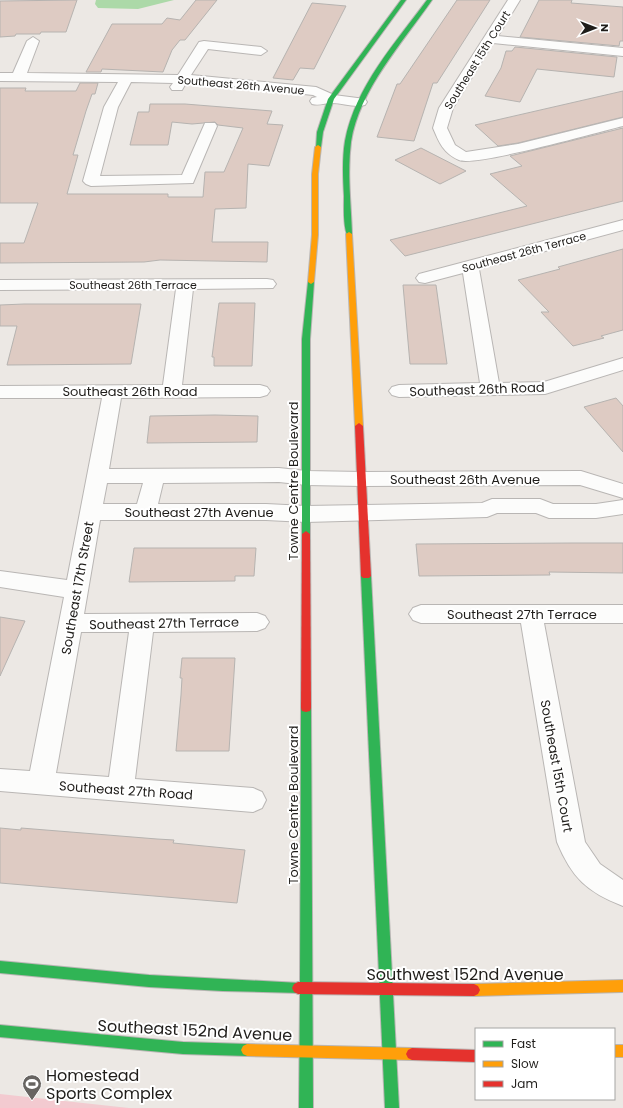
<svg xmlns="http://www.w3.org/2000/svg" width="623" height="1108" font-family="Poppins,sans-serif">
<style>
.green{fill:#f3cad0}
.water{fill:#acd9a8}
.building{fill:#decbc3;stroke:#b6b3b0}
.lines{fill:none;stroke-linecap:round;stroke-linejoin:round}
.street-casing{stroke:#b9b6b4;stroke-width:2}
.fast-casing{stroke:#b9b6b4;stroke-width:2}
.slow-casing{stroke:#b9b6b4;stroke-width:2}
.jam-casing{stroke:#b9b6b4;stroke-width:2}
.street{fill:#fcfcfb;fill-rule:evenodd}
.fast{fill:#30b455;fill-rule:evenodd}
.slow{fill:#ff9f0a;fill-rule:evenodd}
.jam{fill:#e5322d;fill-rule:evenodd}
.labels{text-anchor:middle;stroke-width:4;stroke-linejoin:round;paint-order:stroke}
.far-street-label{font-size:11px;fill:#1f1d1a;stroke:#fff}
.street-label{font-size:13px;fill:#1f1d1a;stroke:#fff}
.near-street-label{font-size:16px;fill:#1f1d1a;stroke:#fff}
.near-poi-label{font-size:16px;fill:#1f1d1a;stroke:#fff;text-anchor:start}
</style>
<rect width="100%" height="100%" fill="#ece8e4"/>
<path class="green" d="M0 1094 129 1108H0Z"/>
<path class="water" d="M96 0H174L138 9 98 8 95 4Z"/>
<g class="building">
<path d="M77 0 66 32H41L40 34H16L15 36 0 37V1Z"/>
<path d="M196 0H217L185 40H180L172 50 163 72 102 69 101 72H86L112 24H162L167 18 180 20Z"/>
<path d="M457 0H490L437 83H433L414 141 377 137 397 84H400Z"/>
<path d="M539 0H572L571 3 623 7V41H620L619 46 520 37Z"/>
<path d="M312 3 346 6 314 69 300 68 293 80 273 78Z"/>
<path d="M515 47 617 57 614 77 537 69 520 102 485 96 501 68 506 51H512Z"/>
<path d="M80 83H98L95 94H92L86 111 73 155H78L67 194H168V197H203L205 172H224L243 128 218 125 215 122 192 124 172 122 168 145H130L138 112H149L150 104H185L272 111 267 124 283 125 269 166 248 164 246 208 215 209 212 242H268L267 262 160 260 144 262 0 263V243H24L38 203H0V88H26L25 91H76Z"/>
<path d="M623 91V117L518 143 498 146 475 125Z"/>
<path d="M623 128V201L405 256 390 240 527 206 490 174 522 166 510 156Z"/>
<path d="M421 148 466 171 440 184 395 160Z"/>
<path d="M623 249V330L601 336 604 338 573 346 541 312H549L518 280 560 269 558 267Z"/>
<path d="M403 285H436L447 364H410Z"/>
<path d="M219 303H255L252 366H214V357H212Z"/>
<path d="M24 304H141L131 364 7 365 17 326H0V305Z"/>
<path d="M616 398 623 406V452L584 407Z"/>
<path d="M215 415 258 416 257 442 147 443 150 416Z"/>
<path d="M572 543H623V573L549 572 550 575 419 576 416 544Z"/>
<path d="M134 548H256L254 576H235V581L129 582Z"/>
<path d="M0 617 25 621 0 676Z"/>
<path d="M182 658H235L229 751H176L181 695 182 678H180Z"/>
<path d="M0 828 21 830V828L157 839 174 840 173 843 245 850 237 903 0 883Z"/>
</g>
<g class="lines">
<g class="street-casing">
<g id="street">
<path d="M508 0H520L498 36 623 48V56L493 43 453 108 447 128 455 145 466 152 518 144 623 118V126C599 132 474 167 459 160 443 153 439 142 433 128L439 108Z"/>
<path d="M33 37 39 41 27 73 178 75 199 42 204 41 261 47 267 51 261 55 208 49 191 75 316 87 334 95 365 99 367 102 365 105C354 108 343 103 332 103 325 103 319 106 312 104L310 101 312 98 317 97 313 95 204 83H186L182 90H172L170 87 173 83 131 82 118 107 100 176 182 175 205 123H215L217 126 193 183 91 186 86 184 83 181 104 107 118 82 0 81V73H13L27 41Z"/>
<path d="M623 220V230L479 269 499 383 544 382 623 358V370L545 394 399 397 392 395 389 391 392 387 399 385 480 383 463 273 425 283 419 282 416 278 419 274Z"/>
<path d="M267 279 273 280 276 284 273 288 193 289 182 385H260L267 387 270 391 267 395 260 397 121 398 109 469 279 468 306 471 362 472 581 471 623 484V498L580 485 362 486 306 485 279 482 163 483 158 504H266L306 506 482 503 492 499H540L553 504H596L623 500V514L596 518H549L536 513H497L487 517 306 522 266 520H100L84 614 257 613 265 616 269 622 265 628 257 631 153 632 135 779 253 788 262 792 266 800 262 808 253 812 0 791V769L30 771 64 597 0 587V571L67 580 102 398H0V386L163 385 176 289 0 290V280ZM107 483H143L137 504H103ZM81 632H129L109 777 56 773Z"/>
<path d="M421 605H623V623H544L585 842 600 864 623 880V906C587 892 572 878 557 842L521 623H421L413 620 409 614 413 608Z"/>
</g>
</g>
<g class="fast-casing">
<g id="fast">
<path d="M401 0H406L334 99 323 132 321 147 316 148 317 132 328 99Z"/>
<path d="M427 0H432C403 42 359 90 351 142 347 173 351 203 352 234L351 235H347C343 224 344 208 344 196 343 178 342 159 345 141 355 87 396 42 427 0Z"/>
<path d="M311 280 314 282 310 339V534L306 537 302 534V339L308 282Z"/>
<path d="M366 573 369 574 371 576 399 1108H385L361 576 363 574Z"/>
<path d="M306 704 310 705 311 708 313 1108H299L300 993 223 991 149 987 0 973V961L149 975 300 983 301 708 302 705Z"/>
<path d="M0 1025 183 1042 247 1044 251 1046 253 1050 251 1054 247 1056 183 1054 0 1037Z"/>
</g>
</g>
<g class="slow-casing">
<g id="slow">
<path d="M318 145 321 147 318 174V235L314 282 311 284 308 282 312 235V174L315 147Z"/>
<path d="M349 232 352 234 363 426 359 429 355 426 346 234Z"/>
<path d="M623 980V992L474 996 470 994 468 990 470 986 474 984Z"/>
<path d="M247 1044 412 1048 416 1050 418 1054 416 1058 412 1060 247 1056 243 1054 241 1050 243 1046Z"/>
<rect x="614" y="1045" width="9" height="12"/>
</g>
</g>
<g class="jam-casing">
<g id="jam">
<path d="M359 423 363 426 371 576 369 578H363L361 576 355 426Z"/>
<path d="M306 531 310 534 311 708 310 711 306 712 302 711 301 708 302 534Z"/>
<path d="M298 982 474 984 478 986 480 990 478 994 474 996 298 994 294 992 292 988 294 984Z"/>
<path d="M412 1048 476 1050V1062L412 1060 408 1058 406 1054 408 1050Z"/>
</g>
</g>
<use href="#street" class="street"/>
<use href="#fast" class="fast"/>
<use href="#slow" class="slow"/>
<use href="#jam" class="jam"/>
</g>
<defs>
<g id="stadium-pin" transform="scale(1)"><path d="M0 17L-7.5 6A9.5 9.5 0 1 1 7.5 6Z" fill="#676461" stroke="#fff"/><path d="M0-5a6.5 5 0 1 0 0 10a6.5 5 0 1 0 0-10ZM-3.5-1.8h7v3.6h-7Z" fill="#fff"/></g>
</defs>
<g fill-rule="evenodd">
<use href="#stadium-pin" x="32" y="1084"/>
</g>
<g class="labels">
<g class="far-street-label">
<text transform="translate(477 60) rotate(-58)" y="4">Southeast 15th Court</text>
<text transform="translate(241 85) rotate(5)" y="4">Southeast 26th Avenue</text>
<text transform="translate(524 252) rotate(-15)" y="4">Southeast 26th Terrace</text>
<text x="133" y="289">Southeast 26th Terrace</text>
</g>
<g class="street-label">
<text transform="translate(477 389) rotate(-2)" y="5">Southeast 26th Road</text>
<text x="130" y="396">Southeast 26th Road</text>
<text x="465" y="484">Southeast 26th Avenue</text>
<text transform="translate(293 481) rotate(-90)" y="5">Towne Centre Boulevard</text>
<text x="199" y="517">Southeast 27th Avenue</text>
<text transform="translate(77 588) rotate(-80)" y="5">Southeast 17th Street</text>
<text x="522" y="619">Southeast 27th Terrace</text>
<text transform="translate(164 623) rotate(-1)" y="5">Southeast 27th Terrace</text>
<text transform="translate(557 766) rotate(80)" y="5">Southeast 15th Court</text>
<text transform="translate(126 790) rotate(4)" y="5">Southeast 27th Road</text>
<text transform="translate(293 805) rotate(-90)" y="5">Towne Centre Boulevard</text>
</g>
<g class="near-street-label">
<text x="465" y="980">Southwest 152nd Avenue</text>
<text transform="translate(195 1030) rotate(3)" y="6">Southeast 152nd Avenue</text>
</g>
<g class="near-poi-label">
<text x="46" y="1081">Homestead<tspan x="46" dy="18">Sports Complex</tspan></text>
</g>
</g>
<rect x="475" y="1028" width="140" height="72" fill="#ffffff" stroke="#a5a5a3"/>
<rect x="483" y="1041" width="20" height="6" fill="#30b455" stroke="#a5a5a3"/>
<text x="511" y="1048" font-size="12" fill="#1f1d1a">Fast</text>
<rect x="483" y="1061" width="20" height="6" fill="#ff9f0a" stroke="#a5a5a3"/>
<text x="511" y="1068" font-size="12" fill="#1f1d1a">Slow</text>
<rect x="483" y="1081" width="20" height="6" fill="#e5322d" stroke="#a5a5a3"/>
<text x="511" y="1088" font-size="12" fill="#1f1d1a">Jam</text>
<g transform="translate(595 28) rotate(90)" stroke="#ffffff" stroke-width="3" paint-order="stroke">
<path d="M0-3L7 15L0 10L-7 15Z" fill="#1f1d1a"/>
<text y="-6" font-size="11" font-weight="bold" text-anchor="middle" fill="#1f1d1a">N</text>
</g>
</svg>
